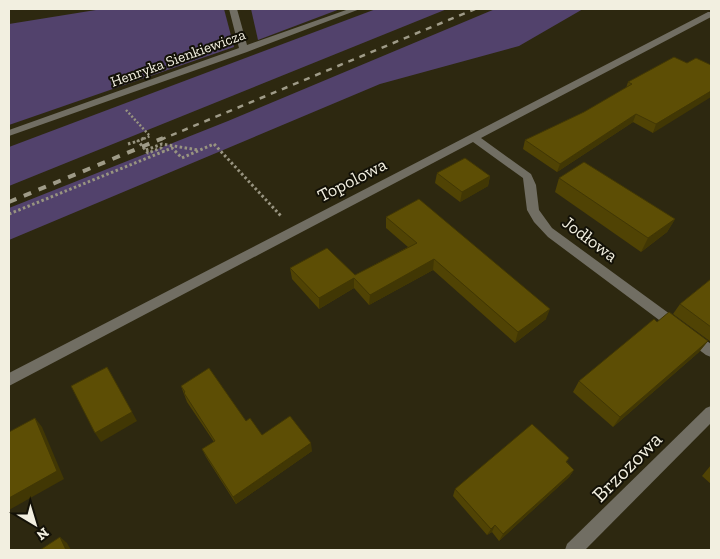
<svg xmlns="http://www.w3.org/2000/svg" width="720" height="559" font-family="'Zilla Slab',serif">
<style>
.green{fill:#52426c}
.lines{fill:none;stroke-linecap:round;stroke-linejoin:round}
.path-far1{stroke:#989480;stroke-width:2.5;stroke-dasharray:2 2;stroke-linecap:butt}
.path{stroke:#989480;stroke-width:3;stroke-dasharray:2.5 2.5;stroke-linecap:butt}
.minor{fill:#716e63;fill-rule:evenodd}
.rail-far1{stroke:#9f9b88;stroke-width:2.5;stroke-dasharray:6 6;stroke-linecap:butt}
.rail{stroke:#9f9b88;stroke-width:4;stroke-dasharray:8 8;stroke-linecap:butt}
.wall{fill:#504304}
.shaded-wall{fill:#413704}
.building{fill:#5d4e05;stroke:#413704}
.labels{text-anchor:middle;stroke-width:4;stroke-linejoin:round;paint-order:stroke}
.far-street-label{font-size:15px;fill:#f2efe0;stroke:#131107}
.street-label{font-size:18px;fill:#f2efe0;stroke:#131107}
.near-street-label{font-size:21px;fill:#f2efe0;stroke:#131107}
</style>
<rect width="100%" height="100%" fill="#2d2810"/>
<g class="green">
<path d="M102 9H224L234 47 9 125V24Z"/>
<path d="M251 9H340L258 40Z"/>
<path d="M376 9H447L9 186V147Z"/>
<path d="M495 9H583L519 46 380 84 9 240V208L228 121Z"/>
</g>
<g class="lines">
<path class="path-far1" d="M126 110 150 136 141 140"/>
<g class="path">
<path d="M144 138 138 141 148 153 161 148 164 152"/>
<path d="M128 144 138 141"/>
<path d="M146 150 162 144 198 150"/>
<path d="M9 214 172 148 182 158 214 144 281 216"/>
</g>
<g class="minor">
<path d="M229 9H237L247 45 349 9H360L247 52 9 136V130L239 48Z"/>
<path d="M708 12H711V17L481 138 531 174 536 185 539 210 552 228 711 344V357L706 355 548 237 534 222 527 210 523 178 473 142 9 386V373Z"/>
<path d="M711 406V423L585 550H565L567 544 706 408Z"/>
</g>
<path class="rail-far1" d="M160 140 475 9"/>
<path class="rail" d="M9 202 163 138"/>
</g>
<g class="wall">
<path d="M687 63 653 133 633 122 557 172 523 149 525 140 584 112 626 88 628 82Z"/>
<path d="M437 173 490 176 488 186 460 202 435 183Z"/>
<path d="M559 178 675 219 667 232 641 252 555 192Z"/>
<path d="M386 217 546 319 515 343 433 270 369 305 354 288 319 309 292 279 290 268 355 275 408 247 386 228Z"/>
<path d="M711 279V342L673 314 680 304Z"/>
<path d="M657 322 708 341 699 352 613 427 573 392 579 381Z"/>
<path d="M181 386 246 421 262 435 312 451 236 504 206 457 202 449 214 442 187 402Z"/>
<path d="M567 462 574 470 569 477 499 541 492 532 487 535 453 496 455 489Z"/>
<path d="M711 465V484L702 476Z"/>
</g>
<g class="shaded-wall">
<path d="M711 91V97L653 133 656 124Z"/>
<path d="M636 114 633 122 557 172 560 164Z"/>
<path d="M490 176 488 186 460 202 462 192Z"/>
<path d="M675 219 667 232 641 252 648 238Z"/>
<path d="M434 259 433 270 369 305 370 295Z"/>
<path d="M354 278V288L319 309V298Z"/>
<path d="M550 309 546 319 515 343 518 332Z"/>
<path d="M708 341 699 352 613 427 620 417Z"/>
<path d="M107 367 137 421 101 442 95 433Z"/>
<path d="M35 418 42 427 64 479 9 510V498Z"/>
<path d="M311 443 312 451 236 504 233 497Z"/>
<path d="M574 470 569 477 499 541 503 534Z"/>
<path d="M495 525 492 532 487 535 491 529Z"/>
<path d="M60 537 67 543 71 550H66Z"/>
</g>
<g class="building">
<path d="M674 57 687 63 696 58 711 65V91L656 124 636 114 560 164 525 140 584 112 632 84 628 82Z"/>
<path d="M465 158 490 176 462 192 437 173Z"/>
<path d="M584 162 675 219 648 238 559 178Z"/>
<path d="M419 199 550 309 518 332 434 259 370 295 354 278 319 298 290 268 327 248 355 275 417 243 386 217Z"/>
<path d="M711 279V327L680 304Z"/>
<path d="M669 312 708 341 620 417 579 381 654 319 657 322Z"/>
<path d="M107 367 132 412 95 433 71 386Z"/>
<path d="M209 368 246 421 250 418 262 435 290 416 311 443 233 497 202 449 215 441 184 393 185 392 181 386Z"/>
<path d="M35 418 57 471 9 498V432Z"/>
<path d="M532 424 569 458 566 462 574 470 503 534 495 525 491 529 455 489Z"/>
<path d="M60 537 66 550H40Z"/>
</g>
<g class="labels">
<g class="far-street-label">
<text transform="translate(178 58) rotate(-20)" y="5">Henryka Sienkiewicza</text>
</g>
<g class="street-label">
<text transform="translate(352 180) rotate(-27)" y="6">Topolowa</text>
<text transform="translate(590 239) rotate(37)" y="6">Jodłowa</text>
</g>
<g class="near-street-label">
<text transform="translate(627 467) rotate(-45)" y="7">Brzozowa</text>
</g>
</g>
<rect width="720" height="559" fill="none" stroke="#f2efe0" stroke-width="20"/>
<g transform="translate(35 524) rotate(142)" stroke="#131107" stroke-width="4" paint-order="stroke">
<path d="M0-4L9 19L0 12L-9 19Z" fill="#f2efe0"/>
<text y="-8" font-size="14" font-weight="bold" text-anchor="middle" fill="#f2efe0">N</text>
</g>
</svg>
